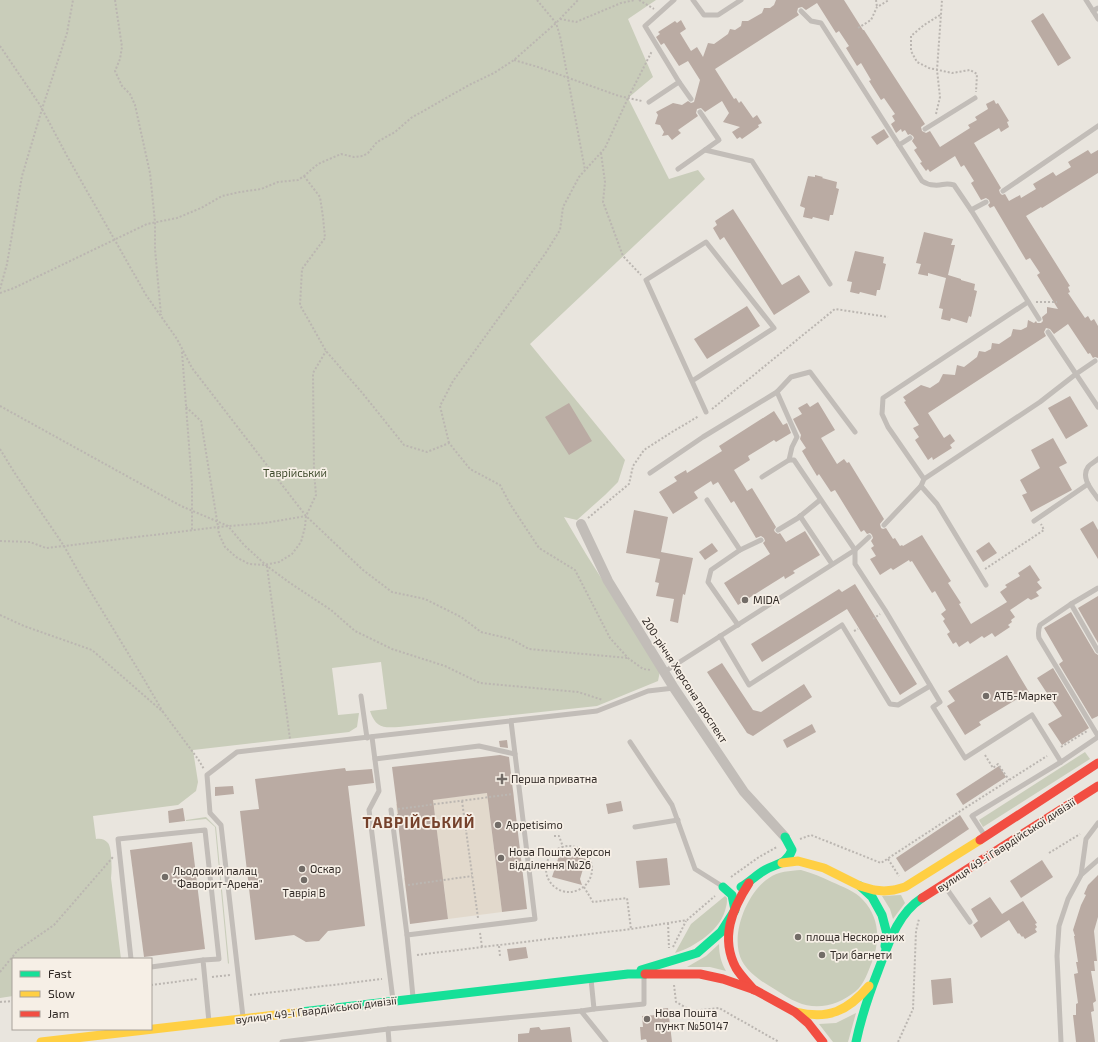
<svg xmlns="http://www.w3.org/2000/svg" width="1098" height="1042" font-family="'Exo 2',sans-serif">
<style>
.green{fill:#c9cdba}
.plaza{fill:#e2d9cc}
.building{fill:#baaba3}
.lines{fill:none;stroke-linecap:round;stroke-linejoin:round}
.path{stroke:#bbb6b1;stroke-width:2;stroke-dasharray:2 2;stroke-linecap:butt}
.lane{stroke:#c2bdb8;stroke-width:5}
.street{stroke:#c2bdb8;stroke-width:10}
.fast{stroke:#16e098;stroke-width:9}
.slow{stroke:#ffcf43;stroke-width:9}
.jam{stroke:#f24e42;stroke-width:9}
.poi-dot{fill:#726c67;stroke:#f6efe6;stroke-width:1.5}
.labels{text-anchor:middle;stroke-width:3.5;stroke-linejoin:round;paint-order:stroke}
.park-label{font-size:11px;fill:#404c2e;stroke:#f6efe6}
.poi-label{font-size:11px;fill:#322b27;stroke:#f6efe6;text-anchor:start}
.street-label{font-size:11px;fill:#322b27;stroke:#f6efe6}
.district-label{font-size:15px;font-weight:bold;letter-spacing:1px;fill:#75412b;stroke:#f6efe6}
</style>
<rect width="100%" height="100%" fill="#e9e5de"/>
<g class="green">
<path d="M0 0H656L628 19 653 77 628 98 669 179 698 170 705 179 530 344 625 460 618 482 605 495 577 520 564 517 586 554 660 671 658 681 597 706 399 727C383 728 376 728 370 711L387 709 381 662 332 668 338 715 359 713 357 727 349 732 193 750 198 782 196 791 178 805 93 816 96 839C100 838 105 839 108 843 112 848 112 871 111 878L121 959H13V996L0 998Z"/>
<path d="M1085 752 1090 759 983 827 979 820Z"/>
<path d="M206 817 216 827 229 963 228 964 215 827 206 819 186 821V820Z"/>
<path d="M801 870C812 873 822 877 832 882 843 887 855 891 863 900 880 918 880 941 872 962 868 972 864 984 856 991 839 1005 817 1011 797 1002 789 999 783 994 776 990 764 983 749 974 742 961 729 936 747 892 769 878 778 871 790 871 801 870Z"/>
<path d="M901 895 905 903 893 919 890 909 882 896Z"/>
<path d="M725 896 727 898C727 901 727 904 726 907 722 929 695 947 675 953L691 924Z"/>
<path d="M719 944C719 954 721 962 726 971L710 967H687L706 956Z"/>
<path d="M856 1013 848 1042H833L819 1024 836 1023Z"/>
</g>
<path class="plaza" d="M513 790 514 798 488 801 502 912 448 919 444 886 406 891 404 878 442 873 434 810 397 814 396 804Z"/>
<g class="building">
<path d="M776 0H844L863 30H864L925 124 921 127 922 131 926 133 930 131 940 147 970 128 968 125 977 120 975 117 988 109 986 104 994 100 996 104 998 103 1009 121 1007 122 1009 127 1001 132 999 128 974 143 1001 188 999 190 1000 193 1002 195 1005 194 1009 201 1020 195 1021 198 1036 189 1033 184 1053 172 1056 176 1071 167 1068 162 1088 150 1091 154 1098 150V173L1042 208 1041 207 1026 216 1070 286 1068 287 1070 292 1068 293 1085 318 1088 316 1091 321 1094 319 1098 326V358L1095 357 1093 358 1090 353 1088 354 1068 324 1054 334 1050 329 1046 328 1044 332 1046 336 928 413 944 438 950 434 955 441 950 445 952 448 933 460 932 457 928 460 915 440 919 437 913 428 919 425 904 402 906 401 903 397 921 385 930 388 939 382 943 374 955 375 957 365 964 367 977 357 979 351 985 352 991 349 992 343 999 344 1011 336 1013 329 1021 330 1027 327 1028 320 1034 323 1036 321 1037 323H1041L1043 321 1042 317 1047 313V307L1058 309 1037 275 1040 273 1030 258 1026 260 994 206 990 208 988 205 990 203 989 200 986 198 981 200 971 183 974 181 964 165 961 167 955 156 930 172 928 169 926 171 920 163 922 162 914 150 917 148 912 141 914 138 913 136 910 134 908 135 905 130 902 132 901 129 896 133 891 124 895 121 892 116 895 114 884 98 881 100 869 81 871 80 861 63 857 66 846 48 849 46 839 31 836 33 817 3 806 10 802 7 798 8 797 12 799 15 715 69 734 99 736 98 739 103 741 101 753 118 757 115 762 123 758 125 759 127 742 139 740 137 737 139 732 132 740 127 723 122 729 113 722 101 705 112 701 108 697 109 696 113 698 116 678 130 681 133 672 140 668 135 662 136 664 132 660 125 655 124 658 115 656 112 673 103 682 105 688 101 691 103 694 102 700 80 688 61 679 66 664 43 661 45 656 37 660 34 658 32 675 21 677 23 681 20 686 29 680 33 691 51 697 47 703 57 708 43 714 44 728 34 730 29 735 30 741 26 742 21H748L762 13 764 8H770L774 5Z"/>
<path d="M1043 13 1071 58 1058 66 1031 21Z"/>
<path d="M884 129 889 137 877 145 871 137Z"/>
<path d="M815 175 823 177 822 178 837 182 836 188 839 189 833 215H830L829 221 813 217 812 219 803 217 805 208 800 206 808 176 815 177Z"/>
<path d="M733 209 782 285 799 275 810 292 774 315 724 237 720 240 713 228 717 225 715 221Z"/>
<path d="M924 232 953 239 951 245H955L948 275 961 279V280L975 284 974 290 977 291 971 317 969 316 967 323 951 318 950 321 941 319 943 309 939 308 946 278 928 273V276L918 274 921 264 916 263Z"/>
<path d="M855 251 884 257 883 263 886 264 880 290H877L876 296 860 292 859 294 850 292 852 282 847 281Z"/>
<path d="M747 306 760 326 707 359 694 339Z"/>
<path d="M1070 396 1088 426 1066 439 1048 408Z"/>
<path d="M818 402 835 430 821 438 837 464 844 459 847 463 849 462 884 519 880 524 881 528 883 529 886 528 893 539 895 538 900 546 902 545 903 546 922 535 951 581 948 583 961 603 959 604 971 624 1007 602 1000 592 1007 587 1005 585 1020 576 1018 573 1030 565 1040 580 1037 582 1042 588 1036 592 1039 596 1031 600 1028 598 1010 610 1015 617 1011 620 1012 622 1008 625 1010 627 995 637 992 633 984 638 982 636 970 644 968 641 959 647 956 642 953 644 947 634 950 632 943 621 945 619 941 614 946 610 935 591 932 593 912 561 910 562 909 560 893 570 891 568 880 575 870 559 876 556 871 548 874 546 871 541 873 538 872 535 870 533 867 534 864 530 861 532 835 490 831 492 819 474 817 476 802 451 806 448 800 439 801 435 793 419 802 414 798 408 807 403 810 407Z"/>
<path d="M569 403 592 441 569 455 545 417Z"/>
<path d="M774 411 783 425 787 423 791 433 776 442 774 440 748 456 750 460 734 470 747 491 752 488 776 527 774 530 775 532 778 534 780 533 786 542 805 531 820 555 793 571 795 573 785 579 784 576 738 605 724 583 770 554 763 543 765 541 764 538 761 536 756 538 734 501 731 503 718 482 713 485 711 481 694 492 698 498 673 514 659 492 677 481 674 477 686 470 687 473 722 451 719 446Z"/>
<path d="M1053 438 1067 463 1059 467 1072 490 1031 512 1022 495 1027 493 1020 480 1040 468 1031 450Z"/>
<path d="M634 510 668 517 661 552 693 558 685 595 683 594 678 623 670 621 674 599 656 596 659 583 655 582 660 559 626 553Z"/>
<path d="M1093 521 1098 530V559L1080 529Z"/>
<path d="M989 542 997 553 983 562 976 551Z"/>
<path d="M712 543 718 551 705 560 699 552Z"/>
<path d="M855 584 917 684 900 695 847 609 762 662 751 644 839 589 842 592Z"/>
<path d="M1098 596V643L1078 608Z"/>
<path d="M1071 612 1095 653 1098 655V716L1092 719 1059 664 1063 661 1044 628Z"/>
<path d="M1007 655 1029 692 979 722 981 725 965 735 947 706 955 701 948 691Z"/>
<path d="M722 663 753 710 761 712 804 684 812 697 753 736 747 733 707 672Z"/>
<path d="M1053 668 1089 728 1062 745 1048 724 1062 716 1037 678Z"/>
<path d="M812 724 816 732 787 748 783 740Z"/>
<path d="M507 740 508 748 500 747 499 741Z"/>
<path d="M500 755 509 757 527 909 502 912 487 793 433 800 448 919 410 924 397 814H398L392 767Z"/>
<path d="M999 766 1006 777 963 805 956 794Z"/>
<path d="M345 768 346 771 372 769 374 783 348 786 365 926 328 931 319 941 306 942 294 935 255 940 240 811 259 809 255 779Z"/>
<path d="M233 786 234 794 215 796V787Z"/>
<path d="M621 801 623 811 608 814 606 804Z"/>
<path d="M183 808 185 821 169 823 168 811Z"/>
<path d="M960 815 969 829 905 872 896 858Z"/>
<path d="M192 842 205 949 144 957 130 850Z"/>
<path d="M560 853 586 859 580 879 582 885 552 877Z"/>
<path d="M667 858 670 885 639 888 636 861Z"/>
<path d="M1042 860 1053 877 1021 898 1010 881Z"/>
<path d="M1098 875V917L1094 931 1097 961H1094L1095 971H1091L1096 1001 1093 1003 1094 1011 1091 1012 1095 1042H1076L1073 1015H1076V1004L1078 1003 1074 974 1078 973 1076 962H1078L1074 936H1075L1073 930 1081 905 1086 895 1084 894 1088 885Z"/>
<path d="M990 897 1002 914 1023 901 1037 923 1035 924 1037 927 1035 929 1037 932 1025 939 1023 936 1022 937 1019 933 1018 934 1009 920 981 938 973 925 978 921 971 909Z"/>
<path d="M526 947 528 958 509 961 507 949Z"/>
<path d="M951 978 953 1003 933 1005 931 980Z"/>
<path d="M668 1008 672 1042H647L646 1039 641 1040 640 1027H643L642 1016 657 1015V1009Z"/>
<path d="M539 1027 541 1030 570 1027 572 1042H518V1034L529 1033 530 1028Z"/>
</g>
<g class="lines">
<g class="path">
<path d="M115 0 122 47 120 59 115 71 122 86 130 94 135 105 150 173 155 222V249L161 315"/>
<path d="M537 0 556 23 560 36 585 170"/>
<path d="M639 0 654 9"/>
<path d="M876 0 877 7"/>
<path d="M940 15 924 25 911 36V51L917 62 929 68 952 73 970 70 977 74 976 92"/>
<path d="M560 19 576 22 621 3 635 0"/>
<path d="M858 28 871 20 877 7 889 0"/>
<path d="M0 46 40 105 67 156 146 295 177 339 192 368 226 412 306 516 363 570 392 592 425 599 461 617 481 632 511 639 529 649 628 658"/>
<path d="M514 60 538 67 619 96 642 101"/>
<path d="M936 114 940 97 937 70 942 0"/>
<path d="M601 153 605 182 603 202 623 256 641 275"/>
<path d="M304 176 320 197 323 217 325 238 302 269 300 305 326 351 364 395 404 445 427 452 449 443 470 469 500 485 510 504 539 548 575 570 610 638 628 658 643 669 651 670"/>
<path d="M0 289 7 264 22 176 42 109 67 33 73 0"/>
<path d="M0 293 14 288 147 224 177 218 201 208 222 196 240 192 261 189 278 182 298 180 304 176 318 164 341 154 354 157 363 156 368 153 377 142 395 132 411 118 469 85 494 73 514 60 556 23 578 0"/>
<path d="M1036 302H1057"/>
<path d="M182 352 192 485V530"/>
<path d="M0 406 181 506 228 526 244 545 267 566 290 583 331 610 355 631 392 649 445 666 480 683 578 692 603 700"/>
<path d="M186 407 201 421 218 527 219 534 225 547 236 557 249 564 264 565 279 562 292 554 301 542 305 527 306 516 316 495 314 472 313 373 326 351"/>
<path d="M712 409 835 309 888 317"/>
<path d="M449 443 440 406 453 381 545 254 560 230 563 207 579 177 605 148 628 98 652 51"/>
<path d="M0 449 14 472 64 546 78 571 145 681 163 712"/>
<path d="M588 518 629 484 633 466 644 450 672 432 699 416"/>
<path d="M0 541 30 542 46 548 64 546 218 527 265 523 306 516"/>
<path d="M267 566 290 739"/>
<path d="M985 569 1044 530 1041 524"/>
<path d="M0 615 24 626 92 650 163 712 198 759 204 769"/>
<path d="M873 619 880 614"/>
<path d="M854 631 858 629"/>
<path d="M1061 747 1087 731"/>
<path d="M985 755 993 768 998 764 1009 780"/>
<path d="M462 801 478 918"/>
<path d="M398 809 513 794"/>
<path d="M554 836H559L563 847"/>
<path d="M800 839 811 835 881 863 965 808 1047 756"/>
<circle cx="569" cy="869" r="23"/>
<path d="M1049 853 1080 834"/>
<path d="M888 859 899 876"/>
<path d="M731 877 759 857 777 847"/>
<path d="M408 885 472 876"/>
<path d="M584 887 593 902 627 898 631 929"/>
<path d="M668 923 669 948"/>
<path d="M480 933 482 947"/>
<path d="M499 946 500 956"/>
<path d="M673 947 686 921"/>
<path d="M417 955 631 929 687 920 715 896"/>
<path d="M0 972 18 950 54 925 113 857"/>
<path d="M212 977 230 975"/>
<path d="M151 985 197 979"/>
<path d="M674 985 676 1002 692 1011 719 1008 779 1042"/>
<path d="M250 995 382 979"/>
<path d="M0 1002 13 1001"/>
<path d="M898 1042 913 1009 916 931 919 919"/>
</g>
<g class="lane">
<path d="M693 0 704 15H718L741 0"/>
<path d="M1086 0 1093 11"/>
<path d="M1098 8 1093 11 1098 19"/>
<path d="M801 11 811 21 821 23 922 181C925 183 930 185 934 185 943 186 944 182 954 185L971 210"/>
<path d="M679 82 691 99"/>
<path d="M649 102 679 82 645 26 674 0"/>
<path d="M925 129 975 98"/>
<path d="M899 145 910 138"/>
<path d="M705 150 752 161 830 284"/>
<path d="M678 169 719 140 700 112"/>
<path d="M1003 191 1098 126"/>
<path d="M986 202 971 210 1039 319"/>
<path d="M1048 332 1098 407"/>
<path d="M692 381 774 328 706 242 646 280 706 412"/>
<path d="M777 392 791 377 810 372 855 432"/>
<path d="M1098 459C1095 462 1090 464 1088 467 1080 478 1093 491 1098 499"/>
<path d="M650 473 703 437 777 392 797 437 792 447 789 460"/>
<path d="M762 477 789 460H794L855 550V564L885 610 940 702 933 707 965 758 1032 715 1061 762"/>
<path d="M924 479 1040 402 1076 374 1095 361"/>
<path d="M921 486 924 479 888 427 882 414 883 398 1028 302"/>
<path d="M707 500 740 550 711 570 708 582 738 625"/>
<path d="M800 516 832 564"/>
<path d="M1034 521 1088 484"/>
<path d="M884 525 921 486 937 504 986 585"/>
<path d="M778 530 798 518 820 500"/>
<path d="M740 550 761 540"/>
<path d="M1098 588 1071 604 1098 651"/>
<path d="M1071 604 1040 625C1038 630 1038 633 1039 638L1098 736"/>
<path d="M720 636 749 685 842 625 890 704 898 705 930 686"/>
<path d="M664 672 855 550 869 537"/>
<path d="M361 696 367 738"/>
<path d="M372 737 379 791 369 810 393 1000"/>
<path d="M630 742 672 805 695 869 722 886"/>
<path d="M375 759 479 746 515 754"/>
<path d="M391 810 407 935"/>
<path d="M635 827 678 820"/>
<path d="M985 836 972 816 1061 762 1098 737"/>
<path d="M1081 875 1086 839 1098 823"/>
<path d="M944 885 970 922"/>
<path d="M131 959 118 839 205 830 219 959 203 960 209 1022"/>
<path d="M151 967 203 960"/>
<path d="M591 979 594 1009 644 1004V975"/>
<path d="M413 997 407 935 535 919 511 721"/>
<path d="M581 1011 606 1042"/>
<path d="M243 1017 221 825 210 813 207 775 237 752 597 711 648 691 674 688"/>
<path d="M388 1029 389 1042"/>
<path d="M282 1042 388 1029 581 1011 594 1009"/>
<path d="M1061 1042 1057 956 1059 926 1068 899 1081 875 1098 860"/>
</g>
<path class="street" d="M581 524 608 581 674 688 744 792 785 837"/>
<g class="fast">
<path d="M860 886 872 897 882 915 887 934 885 946"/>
<path d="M741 887C750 882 756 875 765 870 777 863 786 865 792 850L785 837"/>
<path d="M641 970 697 953 721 932 735 910 732 895 723 887"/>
<path d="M301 1012 628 974H645"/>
<path d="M856 1042C861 1018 869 994 878 971 888 945 897 914 922 898"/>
</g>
<g class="slow">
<path d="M782 863 798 861 824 868 860 886 874 890 884 891 894 890 905 887 980 840"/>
<path d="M796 1012C828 1020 848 1011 869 986"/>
<path d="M41 1042 301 1012"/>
</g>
<g class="jam">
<path d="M980 840 1098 763"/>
<path d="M749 883C732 909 720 938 736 968 741 976 748 983 754 990"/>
<path d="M922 898 1098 786"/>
<path d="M645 974H700L723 979 755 990 795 1012 808 1023 823 1042"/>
</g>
</g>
<g class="poi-dot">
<circle cx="745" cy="600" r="4"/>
<circle cx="986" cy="696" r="4"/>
<path d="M500 773h4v4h4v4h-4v4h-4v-4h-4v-4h4z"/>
<circle cx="498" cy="825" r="4"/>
<circle cx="501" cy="858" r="4"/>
<circle cx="302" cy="869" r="4"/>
<circle cx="165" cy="877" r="4"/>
<circle cx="304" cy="880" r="4"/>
<circle cx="798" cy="937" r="4"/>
<circle cx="822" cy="955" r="4"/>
<circle cx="647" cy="1019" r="4"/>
</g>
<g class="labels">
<g class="park-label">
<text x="295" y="477">Таврійський</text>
</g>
<g class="poi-label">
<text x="753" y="604">MIDA</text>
<text x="994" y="700">АТБ-Маркет</text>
<text x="511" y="783">Перша приватна</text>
<text x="506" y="829">Appetisimo</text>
<text x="509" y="856">Нова Пошта Херсон<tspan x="509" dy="13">відділення №26</tspan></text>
<text x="310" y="873">Оскар</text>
<text x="173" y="875">Льодовий палац<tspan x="173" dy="13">"Фаворит-Арена"</tspan></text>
<text x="304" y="897" text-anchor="middle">Таврія В</text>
<text x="806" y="941">площа Нескорених</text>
<text x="830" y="959">Три багнети</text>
<text x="655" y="1017">Нова Пошта<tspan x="655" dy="13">пункт №50147</tspan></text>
</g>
<g class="street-label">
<text transform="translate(685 680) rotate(57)" y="4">200-річчя Херсона проспект</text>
<text transform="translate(1006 845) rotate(-33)" y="4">вулиця 49-ї Гвардійської дивізії</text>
<text transform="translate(316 1010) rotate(-7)" y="4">вулиця 49-ї Гвардійської дивізії</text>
</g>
<g class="district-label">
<text x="419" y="828">ТАВРІЙСЬКИЙ</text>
</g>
</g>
<rect x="12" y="958" width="140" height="72" fill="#f6efe6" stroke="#a8a19a"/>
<rect x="20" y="971" width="20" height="6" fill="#16e098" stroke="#a8a19a"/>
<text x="48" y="978" font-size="12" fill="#322b27">Fast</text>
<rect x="20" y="991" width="20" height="6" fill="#ffcf43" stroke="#a8a19a"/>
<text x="48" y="998" font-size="12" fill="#322b27">Slow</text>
<rect x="20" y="1011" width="20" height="6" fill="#f24e42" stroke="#a8a19a"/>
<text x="48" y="1018" font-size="12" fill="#322b27">Jam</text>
</svg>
